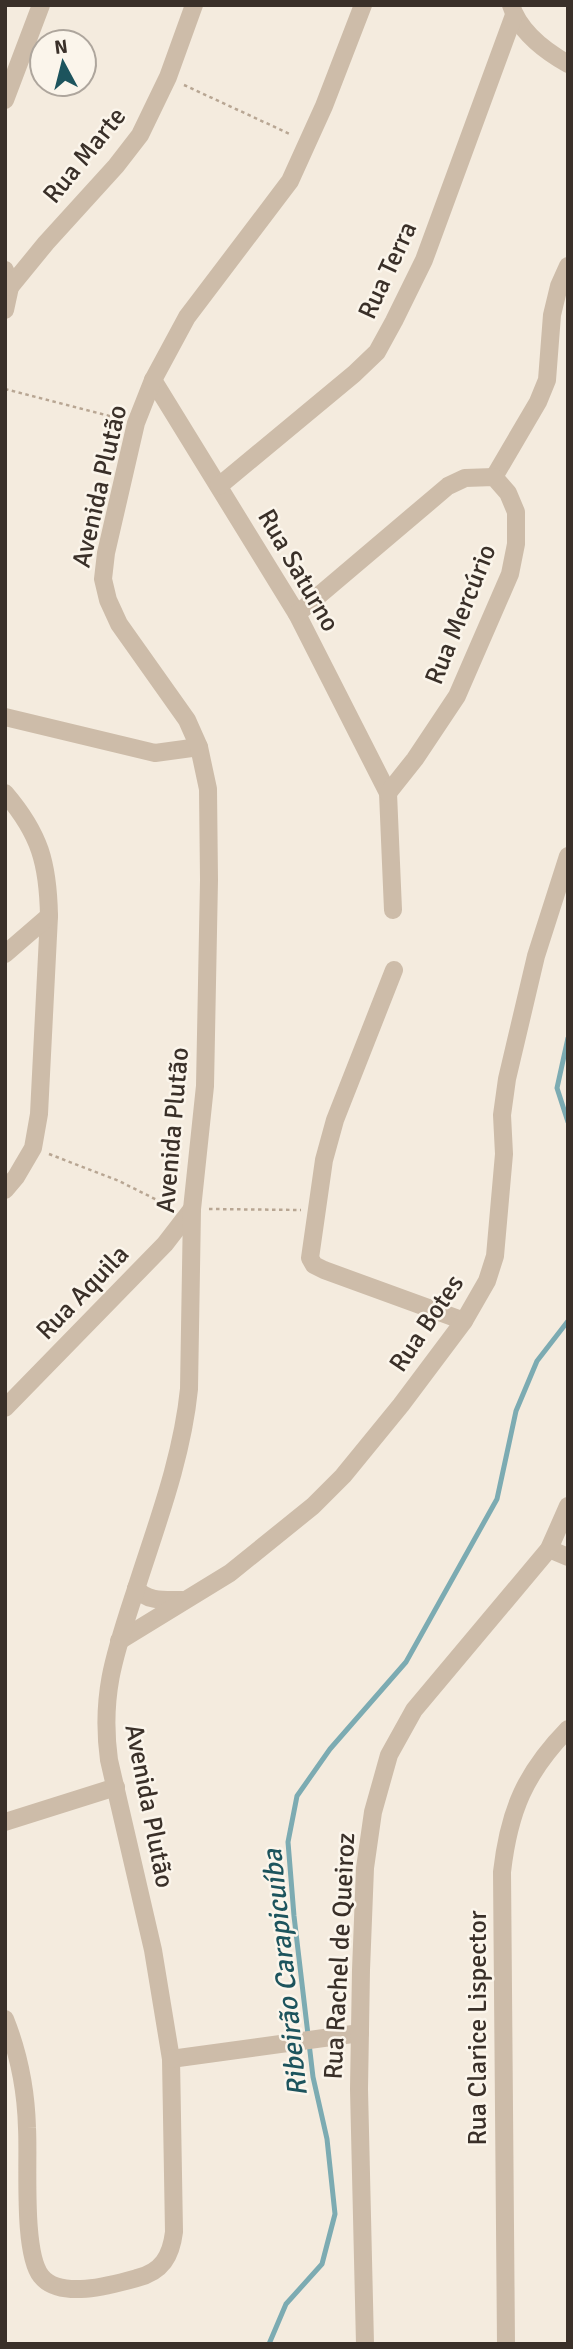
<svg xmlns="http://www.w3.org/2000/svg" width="573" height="2349" font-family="Signika,sans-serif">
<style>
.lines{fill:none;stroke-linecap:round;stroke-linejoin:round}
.stream{stroke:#7cabb2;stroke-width:5}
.path{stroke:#b8a693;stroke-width:2.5;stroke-dasharray:3.5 3.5;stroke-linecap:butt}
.minor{stroke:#cdbca9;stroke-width:18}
.labels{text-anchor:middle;stroke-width:5;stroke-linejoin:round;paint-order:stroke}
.street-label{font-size:26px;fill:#3a3029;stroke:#fbf5eb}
.water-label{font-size:28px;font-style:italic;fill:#1d545d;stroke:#fbf5eb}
</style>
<rect width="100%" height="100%" fill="#f4ebde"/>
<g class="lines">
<g class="stream">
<path d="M568 1038 557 1088 568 1122"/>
<path d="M269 2344 286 2304 322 2264 335 2214 327 2139 313 2077 294 1916 288 1842 297 1796 330 1749 406 1662 497 1499 516 1411 537 1361 568 1321"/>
</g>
<g class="path">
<path d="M184 85 292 135"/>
<path d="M5 389 121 419"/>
<path d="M49 1154 119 1181 171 1207"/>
<path d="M209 1209 301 1210"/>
</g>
<g class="minor">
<path d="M511 5C519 31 545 51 568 64"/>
<path d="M5 100 41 5"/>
<path d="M5 270 10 287 5 310"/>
<path d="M10 287 46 243 116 166 140 135 168 77 194 5"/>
<path d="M153 380 297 614 388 793 393 910"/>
<path d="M494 477 538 402 547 380 552 315 559 286 568 266"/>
<path d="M219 486 354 374 377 352 394 321 424 260 514 15"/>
<path d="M297 614 448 486 465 478 494 477 508 493 516 512V544L510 574 457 696 415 759 388 793"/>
<path d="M5 717 155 753 199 747"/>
<path d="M5 793C40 834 48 863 49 916L39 1114 33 1148 16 1177 5 1190"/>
<path d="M5 954 49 916"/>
<path d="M394 970 335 1120 324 1160 310 1258 314 1265 324 1270 464 1321"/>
<path d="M5 1408 165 1244 192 1209"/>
<path d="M549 1549 568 1557"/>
<path d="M136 1588C146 1602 166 1600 182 1600"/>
<path d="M119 1641 230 1573 313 1506 343 1476 401 1405 464 1321 487 1281 495 1256 504 1154 502 1115 507 1079 536 956 568 856"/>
<path d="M5 1822 116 1787"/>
<path d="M5 2019C19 2054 26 2090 27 2128 29 2160 22 2252 41 2276 60 2300 112 2285 137 2278 162 2272 171 2256 174 2232L171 2059 153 1950 109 1760C100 1695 115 1653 135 1592 156 1526 182 1459 189 1389L192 1209 205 1086 209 880 208 789 199 747 187 720 119 624 108 600 103 579 106 553 136 423 153 380 187 317 290 181 324 106 363 5"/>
<path d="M171 2059 360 2033"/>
<path d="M365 2344 359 2089 361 1970 365 1868 373 1812 389 1755 414 1710 549 1549 568 1506"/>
<path d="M506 2344 502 1872C509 1811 525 1773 568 1729"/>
</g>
</g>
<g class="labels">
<g class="street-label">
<text transform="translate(84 155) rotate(-51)" y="9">Rua Marte</text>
<text transform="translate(387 270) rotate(-65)" y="9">Rua Terra</text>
<text transform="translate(99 486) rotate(-77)" y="9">Avenida Plutão</text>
<text transform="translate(299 570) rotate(60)" y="9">Rua Saturno</text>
<text transform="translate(460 614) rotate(-68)" y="9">Rua Mercúrio</text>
<text transform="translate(172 1130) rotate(-85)" y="9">Avenida Plutão</text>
<text transform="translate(82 1292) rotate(-46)" y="9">Rua Aquila</text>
<text transform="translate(426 1323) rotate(-56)" y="9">Rua Botes</text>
<text transform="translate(150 1806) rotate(79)" y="9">Avenida Plutão</text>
<text transform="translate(339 1956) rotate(-87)" y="9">Rua Rachel de Queiroz</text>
<text transform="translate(477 2028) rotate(-90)" y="9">Rua Clarice Lispector</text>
</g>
<g class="water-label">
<text transform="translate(284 1973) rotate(-96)" y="10">Ribeirão Carapicuíba</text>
</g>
</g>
<rect width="573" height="2349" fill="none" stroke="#3a3029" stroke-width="14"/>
<g transform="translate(63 63) rotate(353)"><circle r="33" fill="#fbf5eb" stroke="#aea69d" stroke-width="2"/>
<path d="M0-5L12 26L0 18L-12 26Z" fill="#1d545d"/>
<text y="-10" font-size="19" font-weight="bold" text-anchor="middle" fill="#3a3029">N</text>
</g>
</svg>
